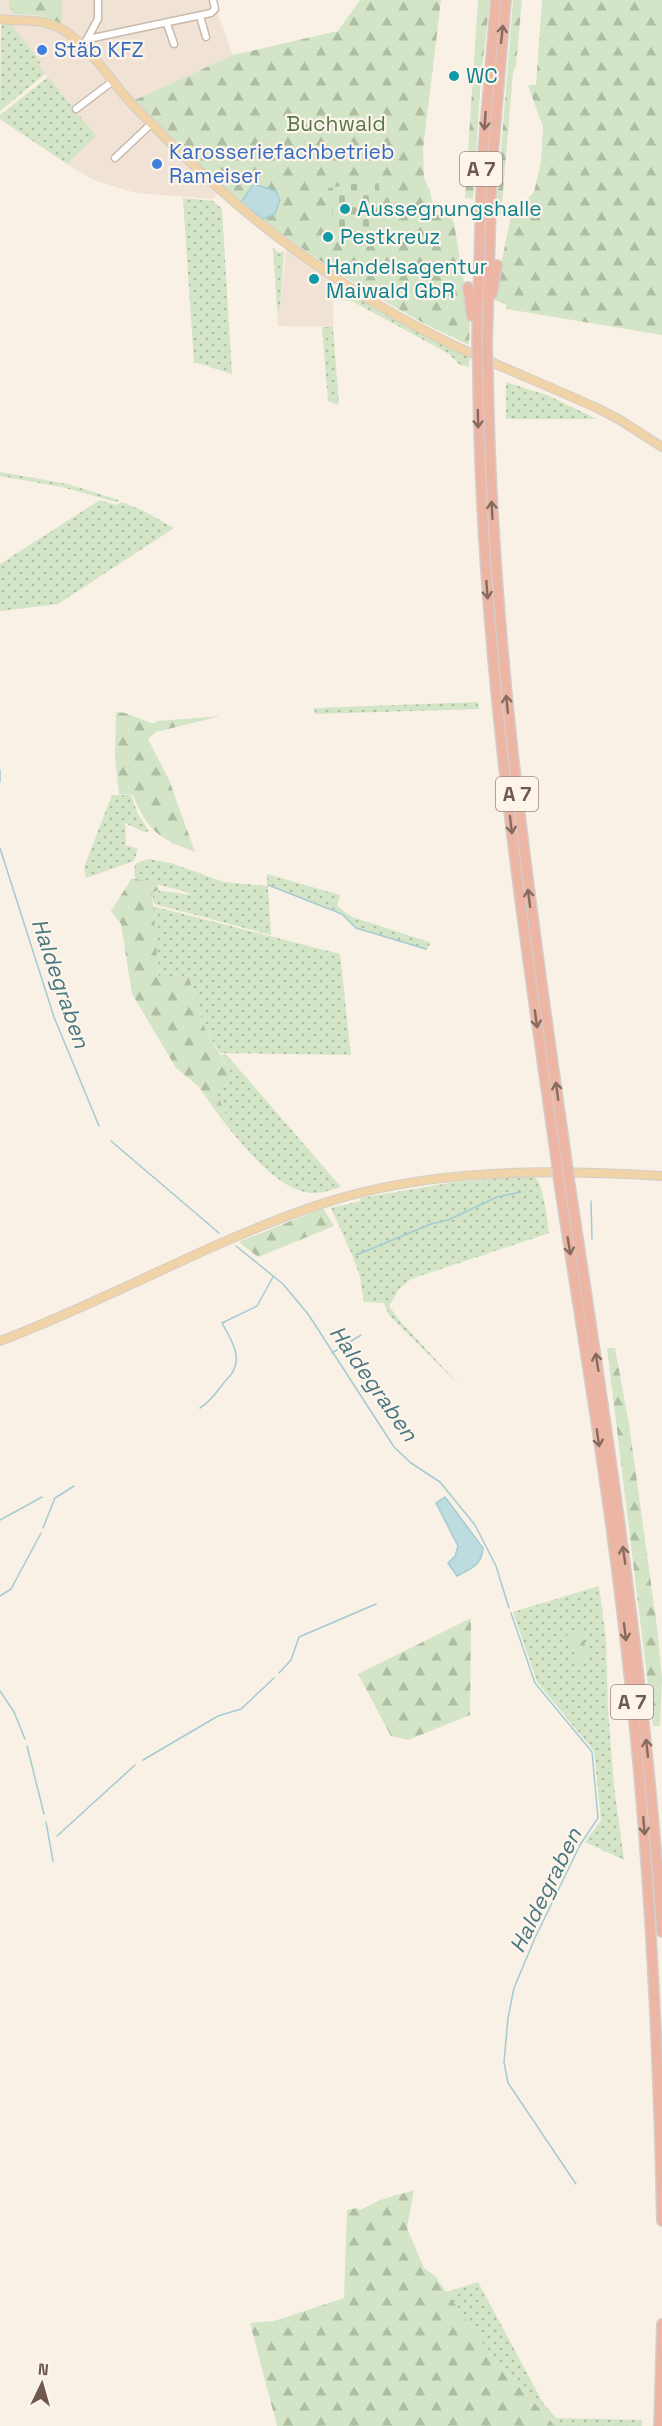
<svg xmlns="http://www.w3.org/2000/svg" width="662" height="2426" font-family="'Space Grotesk',sans-serif">
<style>
.residential{fill:#f0e3d5}
.grass{fill:url(#grass-dots)}
.forest{fill:url(#forest-firs)}
.cemetery{fill:url(#cemetery-stones)}
.water{fill:#bddce0;stroke:#a4cbd1;stroke-width:1.5}
.lines{fill:none;stroke-linecap:round;stroke-linejoin:round}
.stream{stroke:#a4cbd1;stroke-width:1.5}
.minor-casing{stroke:#c9b9ad;stroke-width:9}
.major-casing{stroke:#d4cdca;stroke-width:10}
.highway-casing{stroke:#d4cdca;stroke-width:12}
.minor{stroke:#fff;stroke-width:6}
.major{stroke:#f0d3a6;stroke-width:8}
.highway{stroke:#ecb5a4;stroke-width:9}
.highway-bridge-casing{stroke:#d4cdca;stroke-width:12;stroke-linecap:butt}
.highway-bridge{stroke:#ecb5a4;stroke-width:9}
.oneway{stroke:#886b5f}
.shop-dot{fill:#3f7fe0;stroke:#fdf5eb;stroke-width:2}
.culture-dot{fill:#0f9aa8;stroke:#fdf5eb;stroke-width:2}
.labels{text-anchor:middle;stroke-width:4.5;stroke-linejoin:round;paint-order:stroke}
.shield{fill:#fdf5eb;stroke:#9a887d;stroke-width:1.5}
.shield-label{font-size:20px;font-weight:bold;fill:#6f594e}
.shop-label{font-size:21px;fill:#366cbe;stroke:#fdf5eb;text-anchor:start}
.culture-label{font-size:21px;fill:#0d838f;stroke:#fdf5eb;text-anchor:start}
.park-label{font-size:21px;fill:#59794b;stroke:#fdf5eb}
.water-label{font-size:22px;font-style:italic;fill:#4b7880;stroke:#fdf5eb}
</style>
<defs>
<pattern id="grass-dots" width="8" height="8" patternUnits="userSpaceOnUse" patternTransform="scale(1.5)"><rect width="8" height="8" fill="#d3e5c6"/><path d="M2 2h.1M6 6h.1" fill="none" stroke="#afbda3" stroke-width="1.8" stroke-linecap="round"/></pattern>
<pattern id="forest-firs" width="22" height="20" patternUnits="userSpaceOnUse" patternTransform="scale(1.5)"><rect width="22" height="20" fill="#d3e5c6"/><path d="M5 1l3.5 6h-7zM16 11l3.5 6h-7z" fill="#afbda3"/></pattern>
<pattern id="cemetery-stones" width="16" height="16" patternUnits="userSpaceOnUse" patternTransform="scale(1.5)"><rect width="16" height="16" fill="#d3e5c6"/><path d="M2 7V4a2 2 0 0 1 4 0v3zM10 15v-3a2 2 0 0 1 4 0v3z" fill="#afbda3"/></pattern>
</defs>
<rect width="100%" height="100%" fill="#f9f1e6"/>
<g class="residential">
<path d="M0 0H216V10L233 55 136 100 224 187 213 199 136 193 93 180 67 164 95 136 37 64 40 62 1 23 0 24Z"/>
<path d="M286 249 334 282 333 327 278 326 277 308H280Z"/>
</g>
<g class="grass">
<path d="M1 23 11 24 41 62 38 64 45 74 0 111Z"/>
<path d="M48 77 96 136 67 164 0 119V115Z"/>
<path d="M183 198 213 201 222 209 232 374 194 362Z"/>
<path d="M273 248 279 253 284 251 280 309 277 308Z"/>
<path d="M336 281 469 355V367L460 365 449 354 352 301 335 300Z"/>
<path d="M322 327H333L339 405 328 401Z"/>
<path d="M506 382 547 395 597 419H506Z"/>
<path d="M0 472 68 484 119 500 116 502 62 487 0 476Z"/>
<path d="M100 500 116 505 122 502 144 511 174 528 58 604 0 611V564Z"/>
<path d="M478 702 479 709 315 714 314 708Z"/>
<path d="M112 795H131L138 814 149 831 144 832 125 823 126 845 138 849 134 861 86 878 84 867Z"/>
<path d="M148 859 171 863 224 882 268 886 271 935 154 904 152 893 155 890 192 895 184 891 137 880 134 875 135 864Z"/>
<path d="M267 874 340 895 337 906 352 917 429 942 430 944 427 949 356 928 342 913 267 884Z"/>
<path d="M152 906 340 954 351 1055 220 1053 205 1029 188 975 159 981Z"/>
<path d="M226 1054 341 1187C334 1189 326 1192 318 1193 280 1195 244 1146 223 1121L227 1117 215 1092 234 1078 221 1055Z"/>
<path d="M533 1175C544 1183 547 1219 549 1233L411 1279 400 1288 389 1306 401 1322 462 1388 389 1315 384 1303 364 1302 360 1277 353 1257 331 1208 360 1201 361 1198 455 1182Z"/>
<path d="M599 1586 606 1639 608 1710 614 1786 624 1860 585 1842 601 1820 594 1751 537 1682 513 1612Z"/>
<path d="M478 2282 543 2403 556 2418 642 2420V2426H555L491 2355 446 2292Z"/>
</g>
<g class="forest">
<path d="M8 0H62V25L39 15 13 14Z"/>
<path d="M360 0H441L423 149 424 178 430 191 435 215H450L454 223 470 318 469 345C399 314 335 272 273 228L263 219 275 214 254 184 241 202 181 147 135 100 233 55 338 31Z"/>
<path d="M478 0H490L481 78 473 199 465 198Z"/>
<path d="M513 0H522L516 65 513 73 501 215 496 214Z"/>
<path d="M542 0H662V335L506 309V304L494 300 511 216 534 192 541 162 543 127 528 85H536Z"/>
<path d="M116 712 125 713 154 724 157 721 221 716 156 732 148 739 169 780 195 852C160 839 147 831 133 795L119 794 115 757Z"/>
<path d="M132 878 157 884 159 889 152 893 159 981 188 975 205 1029 234 1078 216 1092 227 1117 223 1121 198 1086 176 1068 132 994 121 924 111 911Z"/>
<path d="M323 1208 334 1226 258 1257 239 1242Z"/>
<path d="M607 1348H615L629 1424 657 1627 662 1678 660 1726H653Z"/>
<path d="M471 1618 470 1715 408 1740 391 1736 358 1674Z"/>
<path d="M578 1630 591 1656 579 1662 566 1636Z"/>
<path d="M414 2190 407 2228 424 2268 435 2276 491 2355 555 2426H277L250 2323 274 2321 344 2298 347 2210 357 2208 360 2210 380 2200Z"/>
</g>
<path class="cemetery" d="M378 180 381 199 379 240 331 238 333 202 329 201 328 188Z"/>
<g class="water">
<path d="M254 184 276 191 280 200 275 214 263 219 241 202Z"/>
<path d="M445 1497 483 1548C482 1565 471 1569 457 1576L448 1563 455 1556 458 1546 436 1503Z"/>
</g>
<g class="lines">
<g class="stream">
<path d="M0 770V782"/>
<path d="M0 848 54 1017 99 1126"/>
<path d="M268 885 342 914 356 928 426 949"/>
<path d="M111 1141 219 1233"/>
<path d="M591 1201 592 1239"/>
<path d="M236 1246 283 1284 308 1314 394 1447 411 1463 440 1482 475 1525 496 1566 509 1608"/>
<path d="M356 1255 431 1224 448 1220 497 1197 521 1192"/>
<path d="M332 1353 361 1335"/>
<path d="M200 1408C211 1401 215 1394 223 1384 225 1380 230 1377 232 1373 243 1356 230 1338 222 1323L257 1306 273 1277"/>
<path d="M0 1520 42 1497"/>
<path d="M43 1528 55 1498 74 1486"/>
<path d="M0 1596 11 1589 41 1533"/>
<path d="M511 1613 535 1683 592 1752 598 1818 580 1845 535 1938 514 1988 508 2018 504 2062 508 2083 576 2184"/>
<path d="M279 1673 291 1660 299 1637 376 1604"/>
<path d="M0 1691 14 1712 25 1739"/>
<path d="M27 1746 44 1814"/>
<path d="M143 1760 218 1716 241 1709 274 1678"/>
<path d="M46 1822 53 1861"/>
<path d="M57 1836 135 1765"/>
</g>
<g class="minor-casing">
<g id="minor">
<path d="M200 16 206 37"/>
<path d="M167 24 174 44"/>
<path d="M88 39 211 13 215 9 213 0"/>
<path d="M86 41 98 19V0"/>
<path d="M76 109 113 81"/>
<path d="M115 158 151 124"/>
</g>
</g>
<g class="major-casing">
<g id="major">
<path d="M0 19C26 23 45 16 69 34 95 53 111 82 133 105 182 156 233 205 291 247 342 284 396 318 453 345 501 367 551 387 599 409L620 420 662 447"/>
<path d="M0 1341C109 1300 210 1241 321 1204 431 1168 548 1169 662 1176"/>
</g>
</g>
<g class="highway-casing">
<g id="highway">
<path d="M468 287 472 316"/>
<path d="M492 294 497 265"/>
<path d="M477 339 482 165 496 0"/>
<path d="M487 345 492 166 506 0"/>
<path d="M478 370C480 632 518 891 555 1150"/>
<path d="M488 377C492 636 528 892 565 1149"/>
<path d="M570 1186C608 1434 646 1682 662 1932"/>
<path d="M560 1188C583 1337 608 1487 625 1637 648 1831 658 2026 662 2221"/>
<path d="M659 2426 662 2324"/>
</g>
</g>
<use href="#minor" class="minor"/>
<use href="#major" class="major"/>
<use href="#highway" class="highway"/>
<g class="highway-bridge-casing">
<g id="highway-bridge">
<path d="M477 339 478 370"/>
<path d="M487 345 488 377"/>
<path d="M565 1149 570 1186"/>
<path d="M555 1150 560 1188"/>
</g>
</g>
<use href="#highway-bridge" class="highway-bridge"/>
</g>
<defs><path id="oneway-shaft" d="M-6 0H5M1.5-3L5.5 0L1.5 3" fill="none" stroke-width="1.6" stroke-linecap="round" stroke-linejoin="round" transform="scale(1.5)"/></defs>
<g class="oneway">
<use href="#oneway-shaft" transform="translate(502 34) rotate(-84)"/>
<use href="#oneway-shaft" transform="translate(485 121) rotate(94)"/>
<use href="#oneway-shaft" transform="translate(478 419) rotate(89)"/>
<use href="#oneway-shaft" transform="translate(492 510) rotate(-93)"/>
<use href="#oneway-shaft" transform="translate(487 590) rotate(86)"/>
<use href="#oneway-shaft" transform="translate(507 704) rotate(-96)"/>
<use href="#oneway-shaft" transform="translate(511 825) rotate(83)"/>
<use href="#oneway-shaft" transform="translate(529 898) rotate(-97)"/>
<use href="#oneway-shaft" transform="translate(536 1019) rotate(82)"/>
<use href="#oneway-shaft" transform="translate(557 1091) rotate(-98)"/>
<use href="#oneway-shaft" transform="translate(569 1246) rotate(81)"/>
<use href="#oneway-shaft" transform="translate(597 1362) rotate(-99)"/>
<use href="#oneway-shaft" transform="translate(598 1438) rotate(82)"/>
<use href="#oneway-shaft" transform="translate(624 1555) rotate(-98)"/>
<use href="#oneway-shaft" transform="translate(625 1632) rotate(83)"/>
<use href="#oneway-shaft" transform="translate(647 1748) rotate(-96)"/>
<use href="#oneway-shaft" transform="translate(644 1826) rotate(85)"/>
</g>
<g class="shop-dot">
<circle cx="42" cy="50" r="6"/>
<circle cx="157" cy="164" r="6"/>
</g>
<g class="culture-dot">
<circle cx="454" cy="76" r="6"/>
<circle cx="345" cy="209" r="6"/>
<circle cx="328" cy="237" r="6"/>
<circle cx="314" cy="279" r="6"/>
</g>
<g class="labels">
<g class="shield">
<rect x="460" y="152" width="42" height="34" rx="4.5"/>
<rect x="496" y="777" width="42" height="34" rx="4.5"/>
<rect x="611" y="1685" width="42" height="34" rx="4.5"/>
</g>
<g class="shield-label">
<text x="481" y="176">A 7</text>
<text x="517" y="801">A 7</text>
<text x="632" y="1709">A 7</text>
</g>
<g class="shop-label">
<text x="54" y="57">Stäb KFZ</text>
<text x="169" y="159">Karosseriefachbetrieb<tspan x="169" dy="24">Rameiser</tspan></text>
</g>
<g class="culture-label">
<text x="466" y="83">WC</text>
<text x="357" y="216">Aussegnungshalle</text>
<text x="340" y="244">Pestkreuz</text>
<text x="326" y="274">Handelsagentur<tspan x="326" dy="24">Maiwald GbR</tspan></text>
</g>
<g class="park-label">
<text x="336" y="131">Buchwald</text>
</g>
<g class="water-label">
<text transform="translate(61 983) rotate(71)" y="8">Haldegraben</text>
<text transform="translate(374 1383) rotate(55)" y="8">Haldegraben</text>
<text transform="translate(545 1890) rotate(-64)" y="8">Haldegraben</text>
</g>
</g>
<g transform="translate(42 2384) rotate(5)" stroke="#fdf5eb" stroke-width="4.5" paint-order="stroke">
<path d="M0-4.5L10 22L0 15L-10 22Z" fill="#6f594e"/>
<text y="-9" font-size="16" font-weight="bold" text-anchor="middle" fill="#6f594e">N</text>
</g>
</svg>
